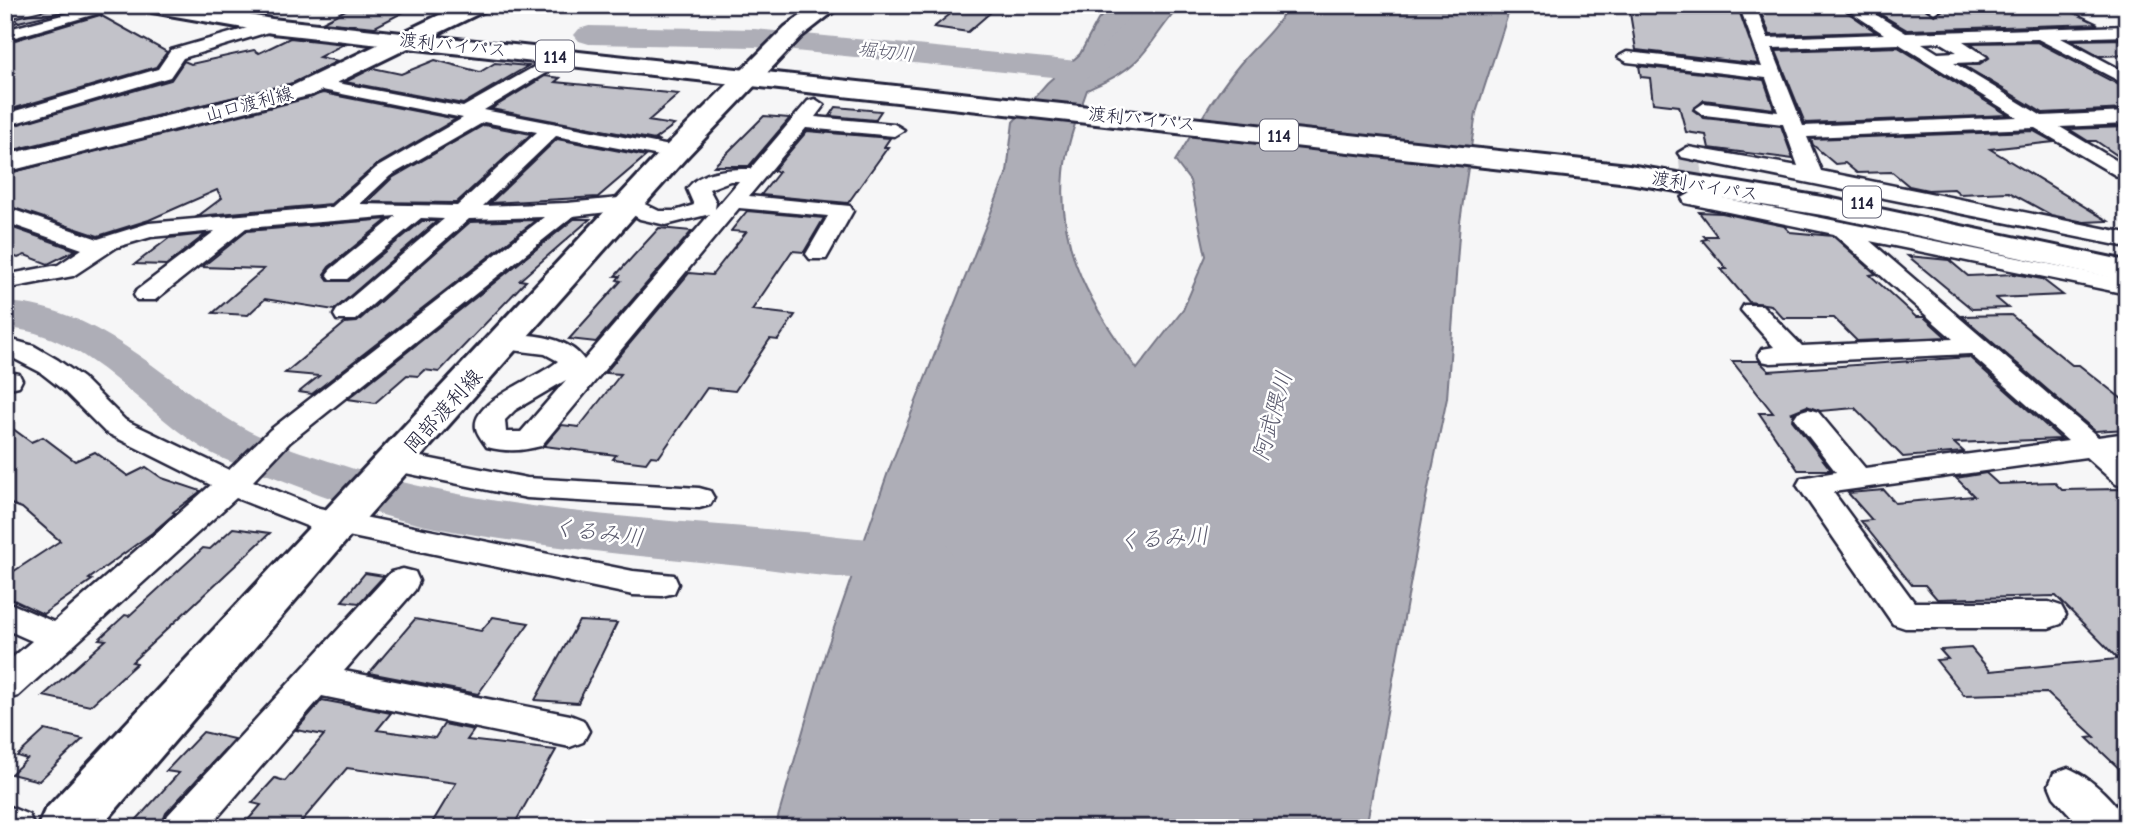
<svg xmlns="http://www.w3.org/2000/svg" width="2132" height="833" font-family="'Comic Neue','Klee One',sans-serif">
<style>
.water{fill:#aeaeb7;stroke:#767685;stroke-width:2}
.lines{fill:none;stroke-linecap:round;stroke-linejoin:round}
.river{fill:#aeaeb7;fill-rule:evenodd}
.building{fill:#c2c2c9;stroke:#22223b;stroke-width:2}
.minor-tunnel{stroke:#ccccd1;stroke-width:22;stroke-dasharray:22 11;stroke-linecap:butt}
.minor-casing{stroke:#22223b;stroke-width:5}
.secondary-casing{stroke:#22223b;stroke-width:6}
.trunk-casing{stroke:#22223b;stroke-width:6}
.minor{fill:#fff;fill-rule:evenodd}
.secondary{fill:#fff;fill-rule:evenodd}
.trunk{fill:#fff;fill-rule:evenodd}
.labels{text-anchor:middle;stroke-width:5;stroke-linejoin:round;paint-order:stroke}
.far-street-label{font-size:18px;fill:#22223b;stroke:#fff}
.far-water-label{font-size:19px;font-style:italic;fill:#5a5a6d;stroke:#fff}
.shield{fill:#fff;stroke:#646476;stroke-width:2}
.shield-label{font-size:19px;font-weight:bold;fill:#22223b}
.street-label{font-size:21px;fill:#22223b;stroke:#fff}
.water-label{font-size:23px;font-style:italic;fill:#5a5a6d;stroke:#fff}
</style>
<rect width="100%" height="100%" fill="#f6f6f7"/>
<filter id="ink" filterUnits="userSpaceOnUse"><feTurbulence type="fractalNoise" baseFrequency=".0143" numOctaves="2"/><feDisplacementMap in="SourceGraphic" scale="14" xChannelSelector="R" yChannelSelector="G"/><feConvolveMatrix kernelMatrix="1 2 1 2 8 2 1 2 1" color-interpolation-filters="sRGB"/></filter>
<g filter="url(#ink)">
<path class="water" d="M1111 5H1181C1164 22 1151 48 1135 62 1121 75 1104 82 1087 90 1078 116 1066 145 1064 173 1057 254 1093 306 1137 369L1183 310 1206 256 1190 181 1175 161C1196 128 1215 94 1240 64 1257 44 1276 30 1288 5H1511L1476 113 1460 222 1447 398 1424 508 1366 828H775L826 651 888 472 1007 172 1013 122 1047 83 1080 54 1098 20Z"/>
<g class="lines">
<g class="river">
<path d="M1140 5H1169L1122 62 1082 80 755 47 589 44 579 41 574 35 579 29 589 26 755 29 1077 61 1100 50Z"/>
<path d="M5 302C105 307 167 387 249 431 281 447 320 458 354 469 498 512 654 519 803 532 826 534 849 538 872 539 898 539 919 533 945 541L953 555 945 569C879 589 807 573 740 566 639 556 536 547 436 528 383 518 329 498 279 479 259 471 235 465 215 455 145 418 90 332 5 328Z"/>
</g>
</g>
<g class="building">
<path d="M79 5 83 7 14 23 19 22 13 18 57 7Z"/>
<path d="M355 5H417L375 27 322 22Z"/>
<path d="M1664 5H1737L1758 64 1636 50 1629 7 1666 11Z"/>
<path d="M1758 5H1837L1876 32 1770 35Z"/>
<path d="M1865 5H1919L1935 15 1943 10V5H2058L2098 24 1907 30Z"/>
<path d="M958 8 991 12 968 32 934 27Z"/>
<path d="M100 15 167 52 156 67 5 111V43Z"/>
<path d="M290 38 344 44 319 57 338 61 293 83 5 152V128L171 80 184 61 191 64 254 50 259 53Z"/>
<path d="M2127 39V55L2100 56 2071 40Z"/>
<path d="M2037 42 2127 89V109L2043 113 1963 65H1978L1989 58 1971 43Z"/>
<path d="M1898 47 2008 115 1805 123 1776 51Z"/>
<path d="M435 60 480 72 495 63 528 66 463 104 345 82 373 68 401 74Z"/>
<path d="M1639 66 1764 80 1774 109 1704 100 1693 110 1704 118 1781 126 1793 159 1709 148 1706 135 1686 132 1679 106 1653 103 1650 78 1641 77Z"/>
<path d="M545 76 560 78 555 82 679 94 648 121 674 125 655 139 660 141 491 109Z"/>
<path d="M323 93 456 119 375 166 331 204 198 216 222 198 217 190 149 220 98 236 5 205V174Z"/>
<path d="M836 107 881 111 875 120 830 116Z"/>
<path d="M764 116 790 118 749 166H714Z"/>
<path d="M484 125 531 134 456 203 367 202 392 178Z"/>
<path d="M2127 127V162L2096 141H2088L2069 129Z"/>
<path d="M807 131 890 138 884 147H888L848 203 761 195 779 172 773 171Z"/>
<path d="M2034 131 2054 142 1990 149 2108 221 2084 222 2051 215 2009 192 1960 194 1954 189 1928 190 1909 186 1892 172 1857 173 1845 163 1835 164 1813 145 1811 139Z"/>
<path d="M557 139 646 156 598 197 490 203Z"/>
<path d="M747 211 824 218 804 252 792 251 752 310 795 315 778 340 770 339 735 391 707 388 659 457 651 456 646 463 613 459 616 455 544 446 562 425 579 427 621 374 605 373 689 273 712 275 746 232 731 231Z"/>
<path d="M1699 212 1722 213 1784 226 1790 232 1833 236 1876 274 1870 275 1916 317H1924L1946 337 1857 341 1834 318H1783L1771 305 1749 302 1721 269H1727L1702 240 1707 239 1704 236H1717Z"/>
<path d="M388 219 329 267 324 274 329 281H349L422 221H437L334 310 265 299 248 315 213 313 264 269 202 267 247 231Z"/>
<path d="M574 219H590L520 280 526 281 439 372 424 370 418 376 407 375 375 403 348 399Z"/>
<path d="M536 220 312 394 299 392 319 376 285 373 345 323 357 322 470 222Z"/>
<path d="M5 225 76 250 48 264 25 255 18 258 5 253Z"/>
<path d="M659 228 692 231 596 342 569 339 621 281 617 280 620 276H615Z"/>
<path d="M206 234 166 265 135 264 169 238Z"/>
<path d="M1908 256 1949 260 1968 276 2015 274 2042 279 2063 295 1996 298 2008 308 1972 309Z"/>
<path d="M2011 315 2072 365H2079L2127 403V429L2095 431 1962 316Z"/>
<path d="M1969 357 2061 439 1954 443 1964 452 1903 457 1855 408 1820 411 1807 406 1790 413H1794L1792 420 1831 470H1798L1759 413H1773L1732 361H1759L1769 371Z"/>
<path d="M5 423 31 442 43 437 75 461 95 452 128 476 146 467 162 478 201 491 173 512 175 513 152 533 89 579 92 580 43 614 5 596V577L60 541 22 508 5 502Z"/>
<path d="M1986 473 1998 484 2054 482 2062 490 2119 489 2127 496V776L2087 738 2095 737 2047 693 1964 695 1936 660 1948 659 1940 650 1971 648 1990 671 2118 659 2056 596 1937 599 1925 585H1912L1861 521 1872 520 1848 493 1884 490 1895 503 1974 496 1956 478Z"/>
<path d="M233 528 270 533 132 662 137 663 90 706 43 696 106 640 99 639 125 615 129 616 203 548 210 549Z"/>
<path d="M365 573 384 576 359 603 342 601Z"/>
<path d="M493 617 529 623 478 694 369 673 415 619 481 631Z"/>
<path d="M579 621 617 623 578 703 535 700Z"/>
<path d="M322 700 391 713 377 730 435 738 444 724 474 730 467 740 556 750 515 823 504 821 503 828H429L456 783 347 768 296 828H241L261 805 252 803 275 778 285 781 324 735 296 730Z"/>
<path d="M45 730 83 739 39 781 11 774 27 759 17 756Z"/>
<path d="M203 732 234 739 166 813 160 828H129L179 773 166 771Z"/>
</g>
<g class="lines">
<path class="minor-tunnel" d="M1690 159 1693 198"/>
<g class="minor-casing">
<g id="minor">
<path d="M100 5H127L5 40V30Z"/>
<path d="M795 5H833L835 8C826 16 804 12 795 5Z"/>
<path d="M1739 5H1755L1768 38 1884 34 1840 5H1860L1906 33 2127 26V36L2061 38 2127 73V85L2038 39 1963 41 1987 57 1978 62 1954 63 2042 116 2127 112V124L2060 127 2127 167V182L2035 128 1807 137 1821 171 2127 233V247L1681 157 1678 153 1688 147 1798 166 1783 124 1704 115 1695 109 1704 103 1778 112 1766 78 1627 62 1618 57 1627 52 1762 67ZM1940 42 1957 52 1938 53 1922 43ZM1899 44 2017 117 1803 126 1772 48Z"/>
<path d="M1922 5H1940L1942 8 1934 13Z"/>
<path d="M272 21 280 26 278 29 183 58 170 77 5 126V114L158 69 171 50Z"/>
<path d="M541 63 547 64 550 68 547 72 484 110 675 147 685 153 675 159 556 136 483 206 567 203 630 197 659 211H675L694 205 687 189C700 170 728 169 750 169L808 101 815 99 824 105 815 117 894 124 904 130 894 136 806 128 749 196 850 206 853 211 826 259H810L806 254 828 216 739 208 541 446C521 451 507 452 487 447 483 441 477 434 476 428 471 400 541 377 558 361L545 354 496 348 492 343 496 338C523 331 567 335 584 360L710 214 666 225 640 219 625 210 573 216 290 442 253 481 319 508 633 571 674 575 678 584 674 593 662 596 633 595 314 529 236 498 18 696 5 700V664L32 641 5 629V601L54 622 211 485 105 432 63 390 40 372 5 354V338L34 346 58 360 83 378 125 420 229 470 270 430 544 217 469 219 355 320H337L334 315 337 310 444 219 421 218 347 279H331L327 274 331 269 396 216 246 228 155 300H137L134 295 137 290 215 231 151 237 117 247 73 276 5 289V275L58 265 82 249 5 222V207L98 239 149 223 332 207 376 168 463 118 317 89 308 84 311 80 317 79 463 107ZM484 122 537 132 457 206 360 204 390 176ZM730 181H739L715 209 716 202 709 189ZM566 380 521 432H506L505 420 515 410Z"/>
<path d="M1693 192 2127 280V294L1870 241 2098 437 2127 433V451L2117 453 2127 461V487L2116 484 2086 457 1833 492 1914 602H2049L2061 606 2066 615 2061 624 2049 628H1905L1893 624 1797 485 1801 478 1836 472 1794 418 1798 412 1808 409 1818 412 1865 468 2068 441 1970 354 1771 363 1762 361 1758 355 1762 349 1774 347 1741 310 1744 305H1762L1802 346 1953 339 1834 234 1685 203 1682 198Z"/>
<path d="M9 372 19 374 22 380 19 386 5 389V373Z"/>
<path d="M396 452 527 478 699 488 710 491 714 498 710 505 699 508 527 498 386 469 381 462 386 455Z"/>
<path d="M403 569 415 572 419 581 415 590 344 671 570 715 583 720 589 731 583 742 570 747 322 696 208 828H162L168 815 391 572Z"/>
<path d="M2068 768C2089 776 2122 805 2127 828H2082L2054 797 2049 785 2054 773Z"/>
<path d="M5 805 29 815 35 828H5Z"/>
</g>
</g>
<g class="secondary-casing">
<g id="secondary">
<path d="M460 5H489L486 10 312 95 5 172V155L294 85Z"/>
<path d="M816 5H842L801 37 685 159 353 533 100 828H37L45 810 665 147 785 27Z"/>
</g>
</g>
<g class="trunk-casing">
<path id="trunk" d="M141 5H191L272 19 1629 165 1828 198 2127 261V281L1828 216 1629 183 272 33 152 12Z"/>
</g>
<use href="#minor" class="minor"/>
<use href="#secondary" class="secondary"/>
<use href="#trunk" class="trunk"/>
</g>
</g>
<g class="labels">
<g class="far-street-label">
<text transform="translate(453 45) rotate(6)" y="6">渡利バイパス</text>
<text transform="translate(249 104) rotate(-15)" y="6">山口渡利線</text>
<text transform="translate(1142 119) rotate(6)" y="6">渡利バイパス</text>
<text transform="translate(1705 186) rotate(9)" y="6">渡利バイパス</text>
</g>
<g class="far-water-label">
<text transform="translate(886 51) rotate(6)" y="7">堀切川</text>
</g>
<g class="shield">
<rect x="536" y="40.5" width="38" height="31" rx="5"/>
<rect x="1260" y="119.5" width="38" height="31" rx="5"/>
<rect x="1843" y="186.5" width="38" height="31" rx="5"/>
</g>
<g class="shield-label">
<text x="555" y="63">114</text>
<text x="1279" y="142">114</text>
<text x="1862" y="209">114</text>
</g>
<g class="street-label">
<text transform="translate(443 411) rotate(-48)" y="7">岡部渡利線</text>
</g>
<g class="water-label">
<text transform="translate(1272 416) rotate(-74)" y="8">阿武隈川</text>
<text transform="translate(598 532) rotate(7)" y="8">くるみ川</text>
<text transform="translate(1163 538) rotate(-4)" y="8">くるみ川</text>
</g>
</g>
<rect width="2132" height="833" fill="none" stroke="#fff" stroke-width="28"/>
<rect x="14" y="14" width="2104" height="805" fill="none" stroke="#22223b" stroke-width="2.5" filter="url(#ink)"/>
</svg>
